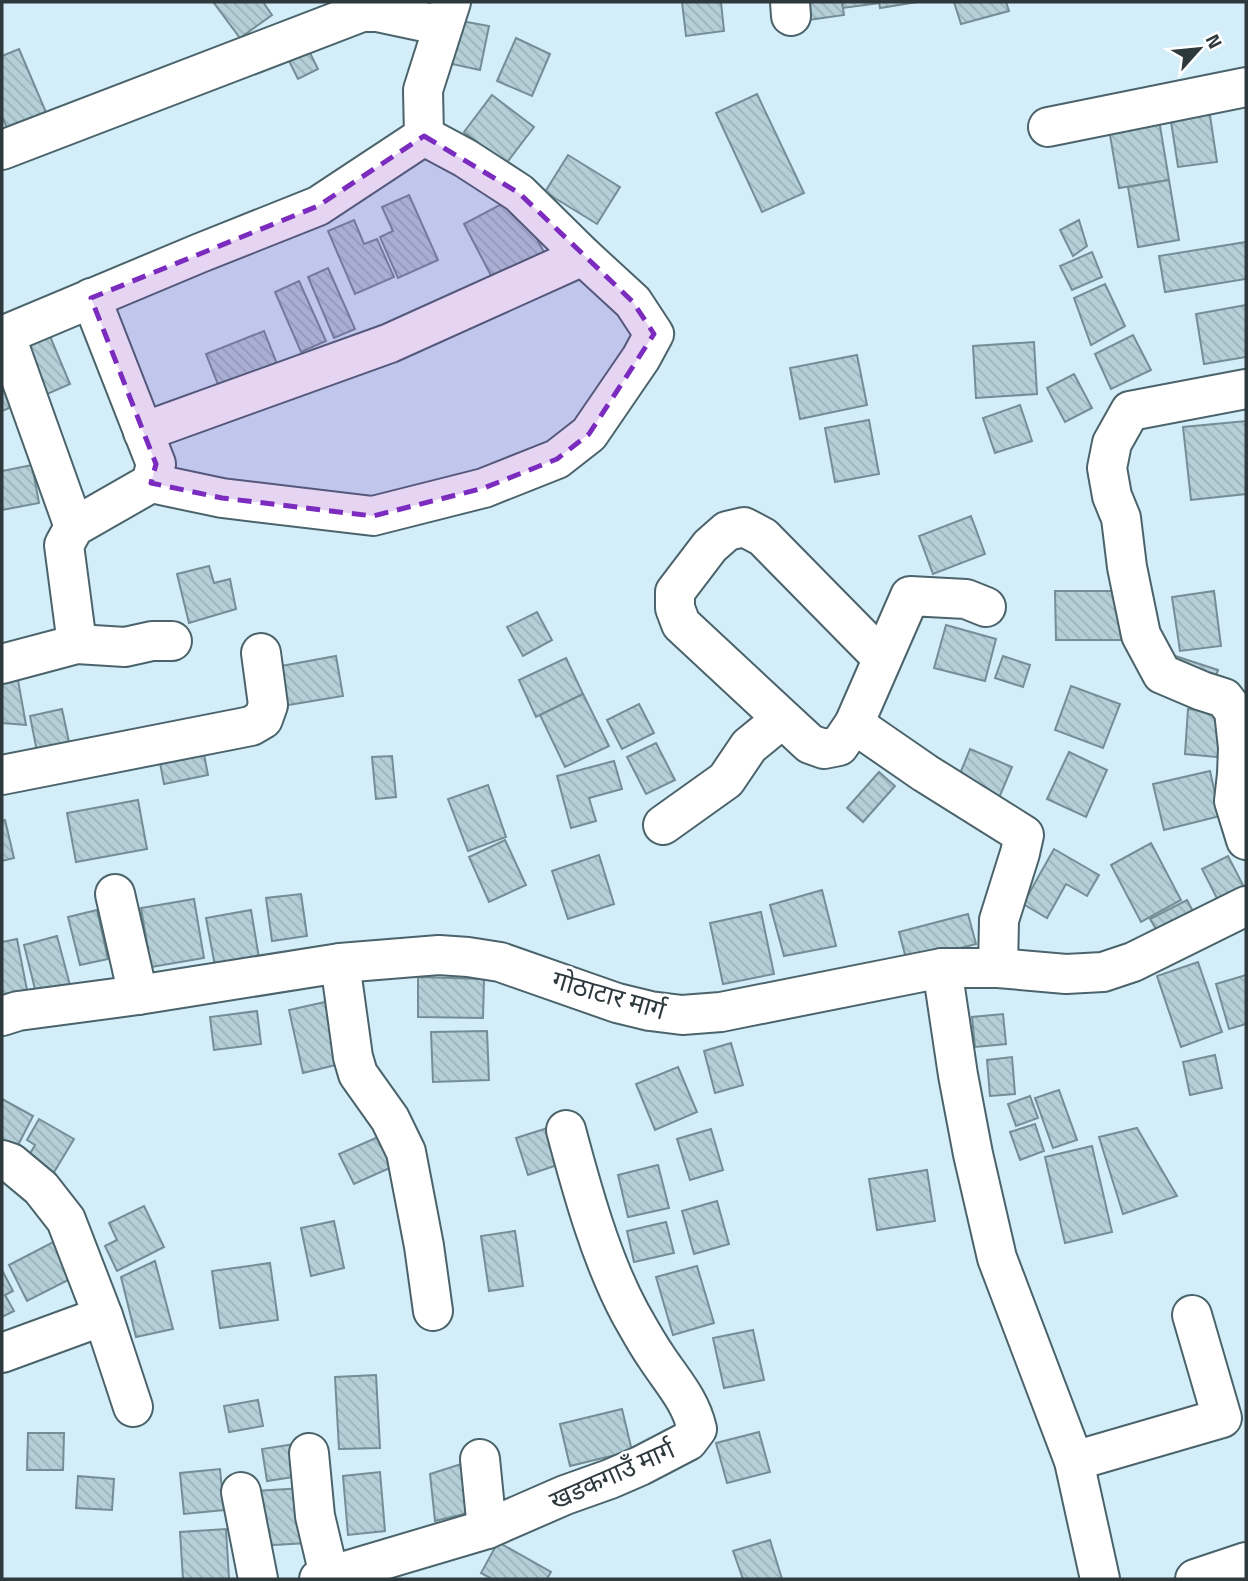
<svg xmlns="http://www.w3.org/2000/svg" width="1248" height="1581" font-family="'Titillium Web','Noto Sans Devanagari',sans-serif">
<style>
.building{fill:url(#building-back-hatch);stroke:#748d96;stroke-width:2}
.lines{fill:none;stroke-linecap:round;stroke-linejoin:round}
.minor-casing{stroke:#4b636b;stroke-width:42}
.minor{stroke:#fff;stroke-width:38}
.marked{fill:#7b2cbf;fill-opacity:0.2;stroke:#7b2cbf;stroke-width:5;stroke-dasharray:14 9;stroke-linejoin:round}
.labels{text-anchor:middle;stroke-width:6;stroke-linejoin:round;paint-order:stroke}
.street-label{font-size:26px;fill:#2e393d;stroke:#fff}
</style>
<defs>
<pattern id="building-back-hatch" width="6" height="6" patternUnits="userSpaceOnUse" patternTransform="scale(1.75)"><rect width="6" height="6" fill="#b4cfd8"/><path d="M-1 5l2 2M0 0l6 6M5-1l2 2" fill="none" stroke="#9bb2ba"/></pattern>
</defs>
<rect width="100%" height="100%" fill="#d3eef8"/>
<g class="building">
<path d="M216 2H263L272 15 240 38 214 3Z"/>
<path d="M682 2H721L724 31 686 36Z"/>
<path d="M798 2H842L844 15 801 21Z"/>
<path d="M842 2H879L880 3 843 8Z"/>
<path d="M879 2H917L880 8Z"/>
<path d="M954 2H1006L1009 11 961 24Z"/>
<path d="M461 21 489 26 480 70 452 64Z"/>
<path d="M516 38 550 54 532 96 497 81Z"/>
<path d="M19 49 48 117 9 133 2 116V56Z"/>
<path d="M309 51 318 69 298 79 289 61Z"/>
<path d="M757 94 804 193 762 212 716 113Z"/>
<path d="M492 95 534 127 505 165 464 132Z"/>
<path d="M1209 109 1217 162 1178 167 1170 115Z"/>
<path d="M1159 120 1169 180 1119 188 1109 129Z"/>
<path d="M568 155 620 187 597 224 545 192Z"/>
<path d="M1169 180 1179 240 1138 247 1128 187Z"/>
<path d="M409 195 438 260 398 278 380 237 393 231 382 207Z"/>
<path d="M515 197 547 258 496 285 464 224Z"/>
<path d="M354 220 364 244 377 239 394 277 355 294 328 231Z"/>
<path d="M1079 220 1087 246 1073 256 1060 230Z"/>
<path d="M1246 242V279L1165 292 1159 256Z"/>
<path d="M1092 252 1102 277 1072 290 1060 266Z"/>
<path d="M328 268 355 329 334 338 308 277Z"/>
<path d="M299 281 326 341 301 352 275 292Z"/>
<path d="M1105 284 1125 326 1091 345 1074 298Z"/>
<path d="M1246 305V357L1204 364 1196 314Z"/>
<path d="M44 322 70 384 45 395 18 333Z"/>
<path d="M264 331 279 369 221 392 206 354Z"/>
<path d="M1133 335 1151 370 1111 389 1095 354Z"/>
<path d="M1034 342 1037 394 976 398 973 346Z"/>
<path d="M857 355 867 405 800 419 790 368Z"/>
<path d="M2 371 21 403 2 411Z"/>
<path d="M1074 374 1092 408 1065 422 1047 388Z"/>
<path d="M1020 405 1032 441 995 453 983 418Z"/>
<path d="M869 420 879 474 835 482 825 428Z"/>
<path d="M1246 421V494L1191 500 1183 427Z"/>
<path d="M32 465 39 503 2 510V471Z"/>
<path d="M971 516 985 554 933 574 919 536Z"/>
<path d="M209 566 214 583 230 579 236 609 189 623 177 574Z"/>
<path d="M1055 591H1122V640H1056Z"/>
<path d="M1214 591 1221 646 1180 651 1172 597Z"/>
<path d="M537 612 552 640 523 656 507 627Z"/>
<path d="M946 625 996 639 985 681 934 668Z"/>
<path d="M1169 654 1218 670 1212 688Z"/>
<path d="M336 656 343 696 276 707 270 668Z"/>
<path d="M1003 656 1030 665 1023 687 995 678Z"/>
<path d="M566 658 583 694 536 717 519 680Z"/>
<path d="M16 669 26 725 2 723V671Z"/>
<path d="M1071 686 1120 704 1103 748 1055 730Z"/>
<path d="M583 694 609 746 565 767 540 715Z"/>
<path d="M639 704 654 733 622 749 607 720Z"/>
<path d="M62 709 73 761 40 767 30 716Z"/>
<path d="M1188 709 1231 713 1227 758 1185 754Z"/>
<path d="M656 743 675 780 646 794 627 757Z"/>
<path d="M202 744 208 775 164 784 158 752Z"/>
<path d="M970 749 1012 767 999 798 957 781Z"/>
<path d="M1069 752 1107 770 1086 817 1047 799Z"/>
<path d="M392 756 396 797 376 799 372 757Z"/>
<path d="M614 761 622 789 589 798 596 821 571 828 557 776Z"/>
<path d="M1210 771 1220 816 1164 830 1153 784Z"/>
<path d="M879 772 895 786 863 822 847 808Z"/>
<path d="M488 785 506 837 468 851 448 799Z"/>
<path d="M138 800 147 849 76 862 67 813Z"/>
<path d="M5 820 14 858 2 861V821Z"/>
<path d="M505 840 526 885 489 902 469 857Z"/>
<path d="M1151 843 1181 900 1141 922 1111 865Z"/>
<path d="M1054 849 1099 875 1087 896 1066 884 1047 918 1023 904Z"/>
<path d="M599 855 614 904 568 919 552 871Z"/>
<path d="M1228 856 1246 891 1224 912 1202 869Z"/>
<path d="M822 890 836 946 784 956 770 905Z"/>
<path d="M301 894 307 936 272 941 266 898Z"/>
<path d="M194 899 204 958 151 967 141 908Z"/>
<path d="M1187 900 1197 919 1161 938 1150 919Z"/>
<path d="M97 910 108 959 80 965 68 917Z"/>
<path d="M251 910 259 958 215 966 206 918Z"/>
<path d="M761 912 774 974 723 984 710 923Z"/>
<path d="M968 914 976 944 907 962 899 932Z"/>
<path d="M57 936 71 989 37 997 24 945Z"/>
<path d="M17 939 27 990 2 995V942Z"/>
<path d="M1198 962 1222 1032 1181 1047 1157 976Z"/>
<path d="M1246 975V1024L1229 1029 1216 984Z"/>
<path d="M418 977 484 979 483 1018 418 1017Z"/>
<path d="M334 1000 348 1062 303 1073 289 1010Z"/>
<path d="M257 1011 261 1044 214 1050 210 1017Z"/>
<path d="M1003 1014 1006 1044 975 1047 972 1017Z"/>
<path d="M487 1031 489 1080 433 1082 431 1032Z"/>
<path d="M731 1043 743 1085 715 1093 704 1051Z"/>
<path d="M1215 1055 1222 1088 1190 1095 1183 1062Z"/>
<path d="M1012 1057 1015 1094 990 1096 987 1060Z"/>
<path d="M678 1067 697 1112 655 1130 636 1084Z"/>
<path d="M1059 1090 1077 1140 1053 1148 1035 1098Z"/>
<path d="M1030 1096 1038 1118 1016 1126 1008 1104Z"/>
<path d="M2 1099 33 1116 14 1153 2 1146Z"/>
<path d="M39 1119 74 1139 50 1179 24 1164 35 1145 27 1140Z"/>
<path d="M1035 1124 1044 1151 1020 1160 1010 1132Z"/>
<path d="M554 1126 566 1162 528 1175 516 1138Z"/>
<path d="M1137 1128 1177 1196 1123 1214 1099 1137Z"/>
<path d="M711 1129 723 1170 690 1180 677 1139Z"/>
<path d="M378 1137 392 1167 354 1184 339 1154Z"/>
<path d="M1092 1146 1112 1232 1065 1243 1045 1157Z"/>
<path d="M658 1165 669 1208 628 1217 618 1175Z"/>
<path d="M927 1170 935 1221 877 1230 869 1179Z"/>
<path d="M717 1201 729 1244 694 1254 682 1211Z"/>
<path d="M144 1206 164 1247 117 1271 105 1246 117 1240 109 1223Z"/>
<path d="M334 1221 344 1268 311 1276 301 1228Z"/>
<path d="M666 1222 674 1253 634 1262 627 1231Z"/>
<path d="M515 1231 523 1286 489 1291 481 1236Z"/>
<path d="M59 1239 78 1275 27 1301 9 1265Z"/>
<path d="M155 1261 173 1329 136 1337 121 1277Z"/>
<path d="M270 1263 278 1320 220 1328 212 1271Z"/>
<path d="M697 1266 714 1323 673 1335 656 1277Z"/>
<path d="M2 1270 13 1291 5 1295 14 1311 2 1317Z"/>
<path d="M753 1330 764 1380 724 1388 713 1338Z"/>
<path d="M376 1375 380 1448 339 1449 335 1377Z"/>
<path d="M258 1400 263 1426 229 1432 224 1406Z"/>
<path d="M622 1409 632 1451 570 1466 560 1424Z"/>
<path d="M759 1432 770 1472 727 1483 716 1443Z"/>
<path d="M28 1433H64L63 1470H27Z"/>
<path d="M295 1444 300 1476 267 1481 262 1449Z"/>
<path d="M461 1464 468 1513 435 1521 430 1474Z"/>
<path d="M220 1469 224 1510 184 1514 180 1473Z"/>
<path d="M380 1472 385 1531 348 1535 343 1476Z"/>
<path d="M78 1476 114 1479 112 1510 76 1508Z"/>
<path d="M304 1488 308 1543 256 1546 252 1491Z"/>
<path d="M226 1529 229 1579H183L180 1532Z"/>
<path d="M770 1540 782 1579H743L733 1551Z"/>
<path d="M498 1542 551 1572 547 1579H492L481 1573Z"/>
</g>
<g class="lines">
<g class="minor-casing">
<g id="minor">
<path d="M790 2 791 16"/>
<path d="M1048 127 1246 87"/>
<path d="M2 150 362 12H377L443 26"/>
<path d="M5 334 74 527"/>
<path d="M2 336 200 253 318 206 424 136"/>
<path d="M1246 389 1130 411 1112 443 1107 468 1112 496 1121 518 1127 567 1141 635 1162 674 1202 691 1224 698 1234 711 1238 748 1237 774 1234 801 1246 840"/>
<path d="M143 432 390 343 583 256"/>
<path d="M151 483 222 498 373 516 484 488 557 459 589 434 641 358 654 334 633 302 583 256 519 193 465 158 424 136 423 90 451 2"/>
<path d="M77 644 64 545 74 527 151 483 156 464 91 298"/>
<path d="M882 658 763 537 744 527 727 531 710 546 675 592V608L681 624 810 744 824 749 839 746 854 724 925 773 1024 835 1020 853 999 920 998 968"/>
<path d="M2 664 77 644 125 647 152 641H172"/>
<path d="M854 724 910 596 966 599 986 607"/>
<path d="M2 775 251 726 263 719 268 705 261 653"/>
<path d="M663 825 726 780 749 746 782 719"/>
<path d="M115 894 138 995"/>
<path d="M340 963 353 1057 358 1074 390 1119 406 1152 424 1246 433 1311"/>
<path d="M942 968 958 1075 973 1154 997 1258 1074 1461 1100 1579"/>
<path d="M2 1016 18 1011 138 995 340 963 439 955 468 957 500 962 617 1003 650 1011 682 1015 721 1012 942 968H998L1066 974 1103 972 1133 962 1246 906"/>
<path d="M2 1160 11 1163 41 1188 66 1220 103 1316 133 1407"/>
<path d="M2 1353 103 1316"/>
<path d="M309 1453 315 1516 329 1575"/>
<path d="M480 1459 487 1529"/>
<path d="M1074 1461 1222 1418 1192 1315"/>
<path d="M241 1492 258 1579"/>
<path d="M319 1579 487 1529 565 1495 610 1479 640 1466 688 1441 697 1429C690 1399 671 1380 655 1355 646 1342 638 1327 630 1313 601 1259 582 1190 566 1130"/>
<path d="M1195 1579 1246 1562"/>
</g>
</g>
<use href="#minor" class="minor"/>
</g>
<path class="marked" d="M424 136 519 193 633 302 654 334 589 434 557 459 484 488 373 516 222 498 151 483 156 464 91 298 318 206Z"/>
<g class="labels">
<g class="street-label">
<text transform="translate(609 995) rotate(16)" y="9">गोठाटार मार्ग</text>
<text transform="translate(612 1475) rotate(-24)" y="9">खडकगाउँ मार्ग</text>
</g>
</g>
<rect width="1248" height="1581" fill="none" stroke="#2e393d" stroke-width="7"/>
<g transform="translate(1199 49) rotate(63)" stroke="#ffffff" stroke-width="5" paint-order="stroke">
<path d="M0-5L12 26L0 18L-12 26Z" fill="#2e393d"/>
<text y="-10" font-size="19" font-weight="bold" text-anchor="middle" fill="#2e393d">N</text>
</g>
</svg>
